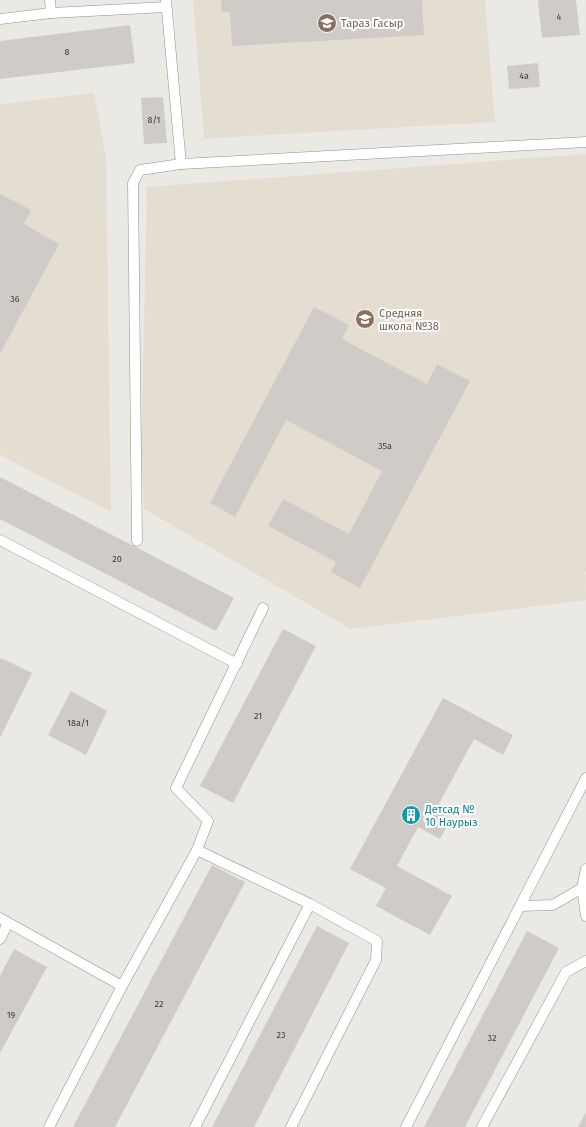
<svg xmlns="http://www.w3.org/2000/svg" width="586" height="1127" font-family="'Fira Sans',sans-serif">
<style>
.built{fill:#e4ded2}
.building{fill:#cfccc8}
.lines{fill:none;stroke-linecap:round;stroke-linejoin:round}
.service-casing{stroke:#918f8b;stroke-width:11}
.service{stroke:#fff;stroke-width:10}
.labels{text-anchor:middle;stroke-width:4;stroke-linejoin:round;paint-order:stroke}
.number-label{font-size:9px;fill:#3e3c3a}
.education-label{font-size:11px;fill:#785e54;stroke:#fff;text-anchor:start}
.culture-label{font-size:11px;fill:#0d838f;stroke:#fff;text-anchor:start}
</style>
<rect width="100%" height="100%" fill="#ebe9e4"/>
<g class="built">
<path d="M193 0H485L495 122 197 139 204 138Z"/>
<path d="M94 93 106 157 111 512 0 455V104Z"/>
<path d="M586 154V571L585 572 586 600 351 629 144 509 141 451 147 187Z"/>
</g>
<g class="building">
<path d="M221 0H422L424 35 232 46 230 12H222Z"/>
<path d="M538 0H576L580 35 542 38Z"/>
<path d="M130 25 135 63 0 79V41Z"/>
<path d="M538 63 540 87 509 89 507 66Z"/>
<path d="M163 97 167 143 144 144 141 98Z"/>
<path d="M0 194 31 210 24 224 59 244 0 354Z"/>
<path d="M314 307 349 325 342 339 427 384 437 364 470 381 360 588 331 572 336 562 268 526 283 499 349 534 382 471 286 420 235 517 210 503Z"/>
<path d="M0 477 234 598 216 631 0 519Z"/>
<path d="M283 629 316 646 233 803 200 786Z"/>
<path d="M1 658 32 673 0 738V660Z"/>
<path d="M71 691 107 711 86 755 48 735Z"/>
<path d="M443 698 513 735 503 755 474 739 435 811 451 819 440 839 418 827 397 866 452 896 430 935 376 906 386 888 350 869Z"/>
<path d="M212 865 245 882 115 1127H73Z"/>
<path d="M317 926 349 943 254 1127H212Z"/>
<path d="M527 931 559 948 465 1127H424Z"/>
<path d="M14 949 47 967 0 1053V976Z"/>
<path d="M586 1112V1127H578Z"/>
</g>
<g class="lines">
<g class="service-casing">
<g id="service">
<path d="M50 0 51 13"/>
<path d="M166 0 181 164"/>
<path d="M0 19 51 13 166 7"/>
<path d="M0 540 237 664"/>
<path d="M137 541 133 183 140 170 181 164 586 142"/>
<path d="M197 850 310 904 377 941 376 960 291 1127"/>
<path d="M586 869 582 888 586 916"/>
<path d="M520 906 553 905 582 888"/>
<path d="M0 918 122 986"/>
<path d="M0 939 8 923"/>
<path d="M49 1127 122 986 197 850 208 821 176 788 263 608"/>
<path d="M195 1127 310 904"/>
<path d="M406 1127 586 778"/>
<path d="M482 1127 566 972 586 961"/>
</g>
</g>
<use href="#service" class="service"/>
</g>
<defs>
<g id="school-disc" transform="scale(1)"><circle r="9.5" fill="#8d6e63" stroke="#fff"/><path d="M0-5L7-2L0 1L-7-2ZM-4 1L0 2.5L4 1V4Q0 6-4 4Z" fill="#fff"/></g>
<g id="building-disc" transform="scale(1)"><circle r="9.5" fill="#0f9aa8" stroke="#fff"/><path d="M-4-6H4V6H1V3H-1V6H-4ZM-2.5-4.3h1.7v1.8h-1.7ZM.8-4.3h1.7v1.8H.8ZM-2.5-1h1.7V.8h-1.7ZM.8-1h1.7V.8H.8Z" fill="#fff"/></g>
</defs>
<g fill-rule="evenodd">
<use href="#school-disc" x="327" y="23"/>
<use href="#school-disc" x="365" y="319"/>
<use href="#building-disc" x="411" y="815"/>
</g>
<g class="labels">
<g class="number-label">
<text x="559" y="20">4</text>
<text x="67" y="55">8</text>
<text x="524" y="79">4а</text>
<text x="154" y="123">8/1</text>
<text x="15" y="302">36</text>
<text x="385" y="449">35а</text>
<text x="117" y="562">20</text>
<text x="258" y="719">21</text>
<text x="78" y="726">18а/1</text>
<text x="159" y="1007">22</text>
<text x="11" y="1018">19</text>
<text x="281" y="1038">23</text>
<text x="492" y="1041">32</text>
</g>
<g class="education-label">
<text x="341" y="27">Тараз Гасыр</text>
<text x="379" y="317">Средняя<tspan x="379" dy="13">школа №38</tspan></text>
</g>
<g class="culture-label">
<text x="425" y="813">Детсад №<tspan x="425" dy="13">10 Наурыз</tspan></text>
</g>
</g>
</svg>
